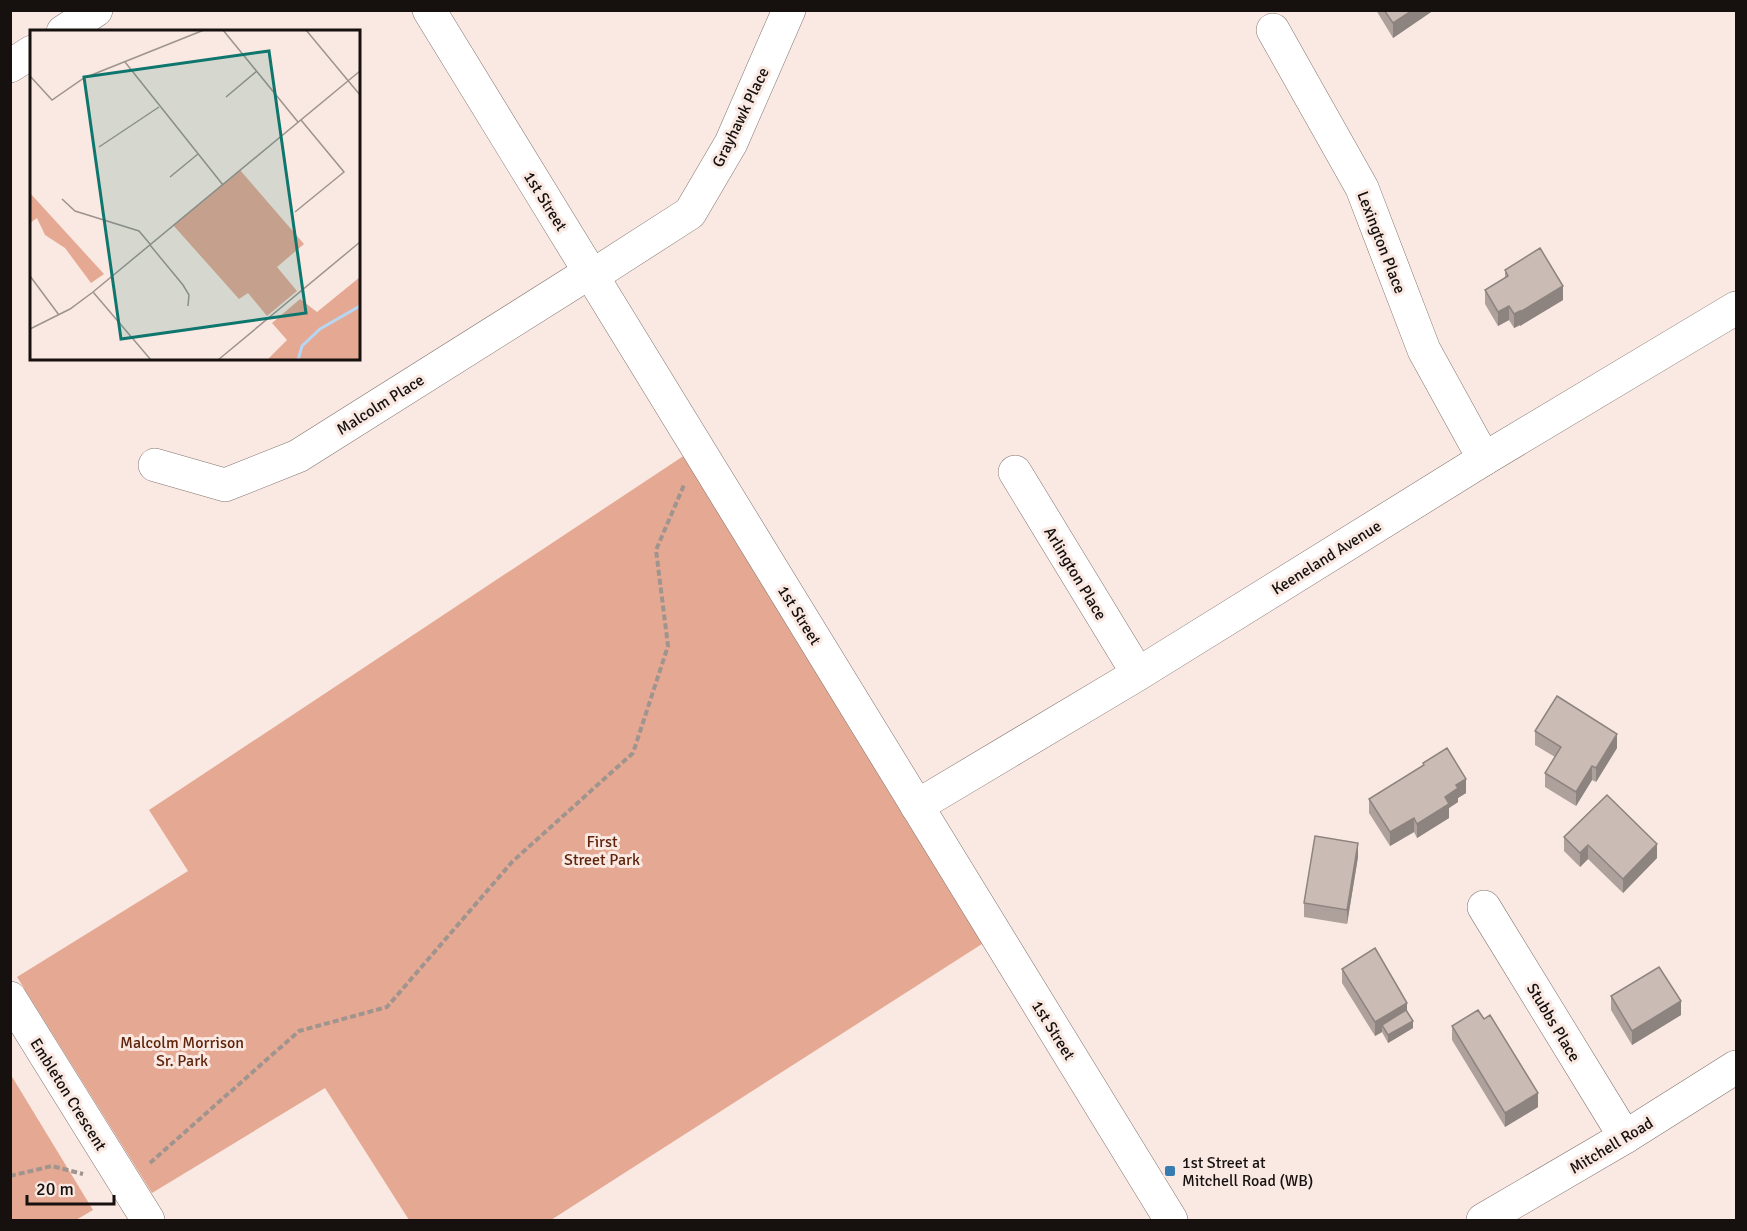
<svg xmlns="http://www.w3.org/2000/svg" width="1747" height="1231" font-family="Signika,sans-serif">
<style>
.green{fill:#e5a993}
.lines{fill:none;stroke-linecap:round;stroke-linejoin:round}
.minor-casing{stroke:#82746f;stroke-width:34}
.path{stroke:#a0948f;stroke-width:4;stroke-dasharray:6 3;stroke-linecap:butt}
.minor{stroke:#fff;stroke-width:33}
.wall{fill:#aea19c}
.shaded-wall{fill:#8d837f}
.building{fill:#cabbb5;stroke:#8d837f;stroke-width:1.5}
.poi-dot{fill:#367cb1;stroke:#f9e9e2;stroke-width:2}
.labels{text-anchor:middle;stroke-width:6;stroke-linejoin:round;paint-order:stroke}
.street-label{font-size:16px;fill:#16110f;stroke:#f9e9e2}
.park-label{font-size:16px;fill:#5f240b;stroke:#f9e9e2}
.poi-label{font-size:16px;fill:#16110f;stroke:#f9e9e2;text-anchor:start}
.inset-river{fill:none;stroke:#b7d6f1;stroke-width:3}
.inset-road{fill:none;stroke:#9e938e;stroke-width:1.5}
.view{fill:#0f766e;fill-opacity:0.15;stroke:#0f766e;stroke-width:3}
.inset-edge{fill:none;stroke:#16110f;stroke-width:3}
</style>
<rect width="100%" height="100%" fill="#f9e9e2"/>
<g class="green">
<path d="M697 447 996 935 551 1220H409L325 1088 152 1193 17 977 188 871 149 810Z"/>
<path d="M11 1075 93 1210 76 1220H11Z"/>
</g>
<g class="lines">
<g class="minor-casing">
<g id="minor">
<path d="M429 10 1171 1220"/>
<path d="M1273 30 1362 188 1424 350 1484 459"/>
<path d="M63 32 96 10"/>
<path d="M10 66 32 52"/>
<path d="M592 276 690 213 731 143 789 10"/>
<path d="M155 465 225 485 298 456 590 272"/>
<path d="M1015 472 1138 674"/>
<path d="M917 806 1138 674 1484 459 1736 308"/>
<path d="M1484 907 1625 1137"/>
<path d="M10 998 148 1220"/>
<path d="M1483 1220 1625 1137 1736 1067"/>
</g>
</g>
<g class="path">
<path d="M150 1163 299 1031 387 1007 512 862 633 753 668 646 656 550 684 485"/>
<path d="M10 1176 52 1166 83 1174"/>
</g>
<use href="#minor" class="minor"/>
</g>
<g class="wall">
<path d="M1376 10H1434L1393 38Z"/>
<path d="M1505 270 1563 300 1520 326V325L1514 328 1509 320 1498 326 1485 304V290L1505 278Z"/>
<path d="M1535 731 1617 748 1596 782 1592 780 1576 806 1545 787V773L1555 757 1535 745Z"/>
<path d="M1423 763 1466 793 1458 798V802L1449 808V818L1417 838 1414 832 1390 846 1369 813V799L1423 765Z"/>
<path d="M1564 837 1657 858 1623 893 1588 859 1580 867 1564 851Z"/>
<path d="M1358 857 1347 924 1304 917V903Z"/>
<path d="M1342 969 1407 1012 1413 1028 1388 1043 1382 1032 1375 1036 1342 983Z"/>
<path d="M1611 996 1681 1015 1632 1045 1611 1010Z"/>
<path d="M1452 1026 1538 1107 1505 1127 1452 1040Z"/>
</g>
<g class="shaded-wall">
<path d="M1413 10H1434L1393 38V23Z"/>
<path d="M1563 286V300L1520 326V312Z"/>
<path d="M1509 306V320L1498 326V312Z"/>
<path d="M1520 311V325L1514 328V314Z"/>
<path d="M1617 734V748L1596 782V768Z"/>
<path d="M1592 766V780L1576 806V792Z"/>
<path d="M1466 779V793L1458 798V802L1449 808V818L1417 838V824L1456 785Z"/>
<path d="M1414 818V832L1390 846V832Z"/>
<path d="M1358 843V857L1347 924V910Z"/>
<path d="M1657 844V858L1623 893V879Z"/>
<path d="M1588 845V859L1580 867V853Z"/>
<path d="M1681 1001V1015L1632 1045V1031Z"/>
<path d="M1407 1003V1017L1382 1025V1032L1375 1036V1022Z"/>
<path d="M1413 1021V1028L1388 1043V1035Z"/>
<path d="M1538 1093V1107L1505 1127V1113Z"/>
</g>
<g class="building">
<path d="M1384 10H1413L1393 23Z"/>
<path d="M1540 248 1563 286 1520 312V311L1514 314 1509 306 1498 312 1485 290 1508 276 1505 270Z"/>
<path d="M1557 696 1617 734 1596 768 1592 766 1576 792 1545 773 1561 747 1535 731Z"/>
<path d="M1447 748 1466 779 1456 785 1458 788 1445 797 1449 804 1417 824 1414 818 1390 832 1369 799 1424 765 1423 763Z"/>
<path d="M1607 795 1657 844 1623 879 1588 845 1580 853 1564 837Z"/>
<path d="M1315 836 1358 843 1347 910 1304 903Z"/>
<path d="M1375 948 1407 1003 1375 1022 1342 969Z"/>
<path d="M1659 967 1681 1001 1632 1031 1611 996Z"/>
<path d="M1406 1010 1413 1021 1388 1035 1382 1025Z"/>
<path d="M1478 1010 1484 1019 1490 1015 1538 1093 1505 1113 1452 1026Z"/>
</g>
<rect class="poi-dot" x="1164" y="1165" width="12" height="12" rx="3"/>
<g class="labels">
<g class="street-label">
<text transform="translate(740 117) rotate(-64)" y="6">Grayhawk Place</text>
<text transform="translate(546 201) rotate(58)" y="6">1st Street</text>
<text transform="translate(1382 242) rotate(69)" y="6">Lexington Place</text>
<text transform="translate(380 404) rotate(-32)" y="6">Malcolm Place</text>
<text transform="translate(1326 557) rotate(-32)" y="6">Keeneland Avenue</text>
<text transform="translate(1076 573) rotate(59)" y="6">Arlington Place</text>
<text transform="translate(800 615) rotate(58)" y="6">1st Street</text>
<text transform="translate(1554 1022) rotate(59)" y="6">Stubbs Place</text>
<text transform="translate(1054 1030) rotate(58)" y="6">1st Street</text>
<text transform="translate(69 1094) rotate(58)" y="6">Embleton Crescent</text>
<text transform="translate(1611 1145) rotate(-31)" y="6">Mitchell Road</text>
</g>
<g class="park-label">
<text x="602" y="847">First<tspan x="602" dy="18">Street Park</tspan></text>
<text x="182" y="1048">Malcolm Morrison<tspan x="182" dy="18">Sr. Park</tspan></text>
</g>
<g class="poi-label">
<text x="1182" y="1168">1st Street at<tspan x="1182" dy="18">Mitchell Road (WB)</tspan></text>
</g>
</g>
<g transform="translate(30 30)">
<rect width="330" height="330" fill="#f9e9e2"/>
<path d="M210 140 274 214 247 237 267 261 237 286 218 263 209 269 143 195ZM0 163 74 244 61 253 35 218 15 205 7 188 0 193ZM330 247V330H237L257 310 242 293 270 269 287 282Z" fill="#e5a993"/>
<path class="inset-river" d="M268 330 272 316 290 299 330 276"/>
<path class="inset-road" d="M193 0 268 92M276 0 330 65M95 32 193 155M0 46 22 70 54 48 174 0M196 67 227 41M69 117 129 77M140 147 168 124M32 169 45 181 109 201 120 214M265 182 314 142 271 90M120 215 153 255 159 265 158 276M0 246 29 285M63 262 121 330M0 299 40 279 63 262 330 41M188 330 330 212"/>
<path class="view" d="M239 21 276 283 91 309 54 47Z"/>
<rect width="330" height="330" class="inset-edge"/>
</g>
<rect width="1747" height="1231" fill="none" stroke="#16110f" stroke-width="24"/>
<path d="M27 1195v9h87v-9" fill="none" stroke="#16110f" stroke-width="3"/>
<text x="36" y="1195" font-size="18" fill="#16110f" stroke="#f9e9e2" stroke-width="4.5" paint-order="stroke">20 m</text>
</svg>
